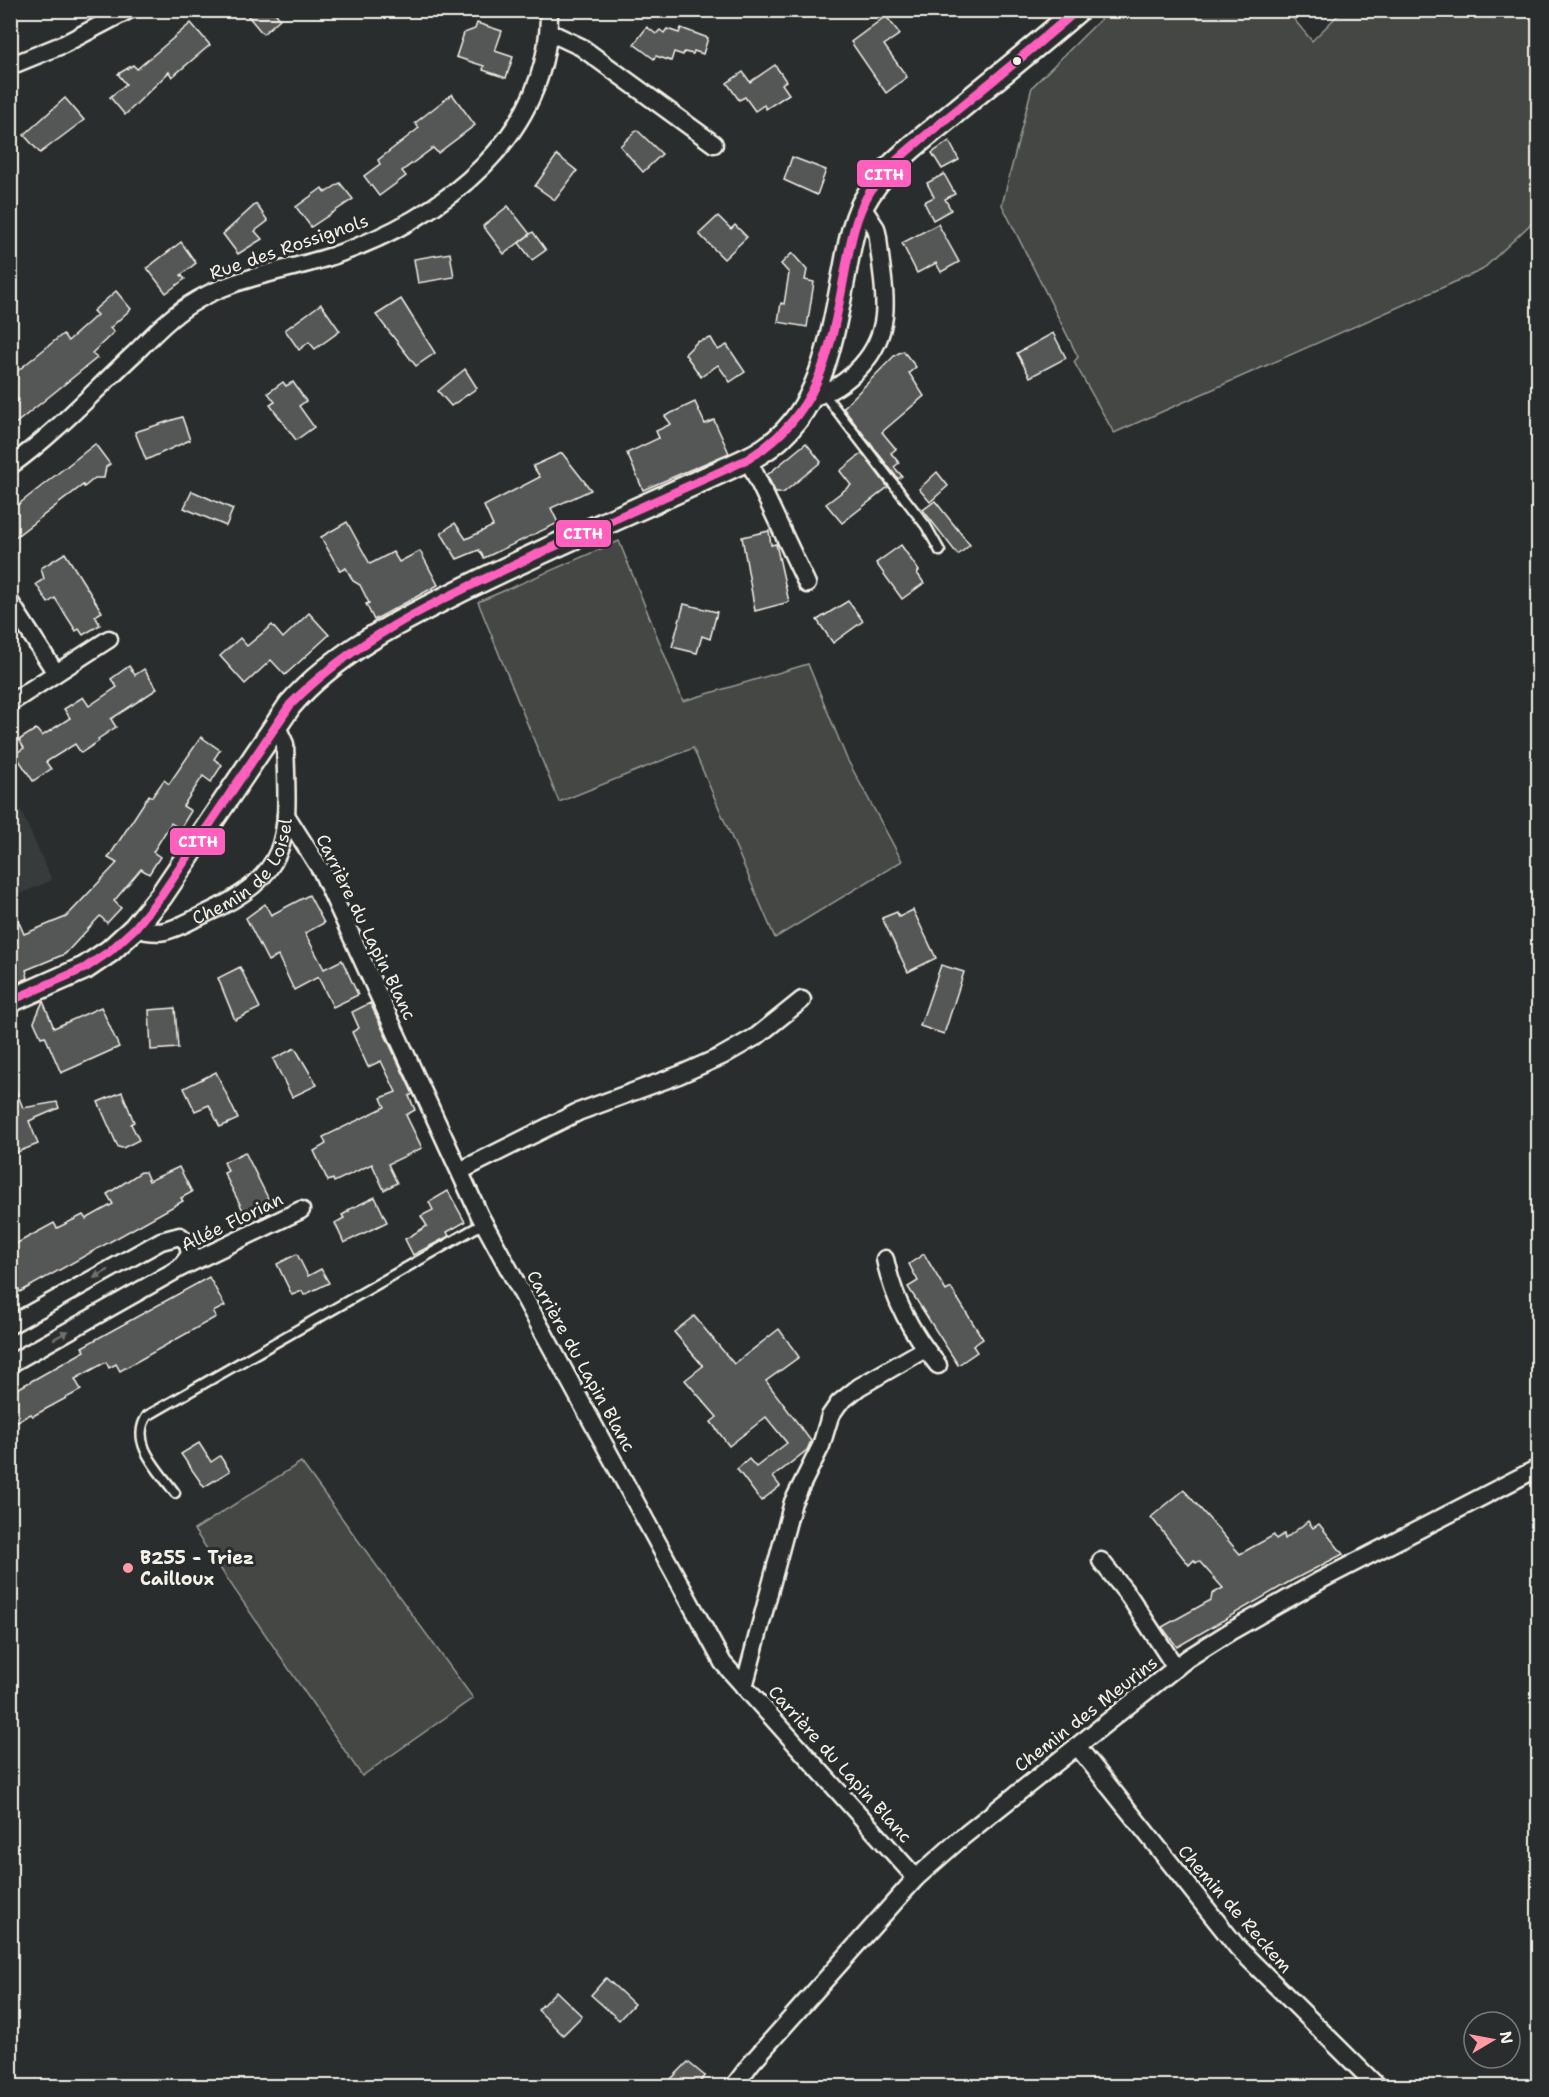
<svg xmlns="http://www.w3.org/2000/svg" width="1549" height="2097" font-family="'Shantell Sans',sans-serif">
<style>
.built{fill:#373a3a}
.green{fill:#444645;stroke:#9c9c96;stroke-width:1.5}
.building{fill:#555756;stroke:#f4f1e8;stroke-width:1.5}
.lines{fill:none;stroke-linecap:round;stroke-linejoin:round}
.lane-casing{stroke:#f4f1e8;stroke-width:13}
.street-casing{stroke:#f4f1e8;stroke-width:21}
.secondary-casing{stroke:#f4f1e8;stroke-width:27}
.lane{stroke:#2a2d2e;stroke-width:8}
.street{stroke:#2a2d2e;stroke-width:16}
.secondary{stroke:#2a2d2e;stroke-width:22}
.bus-1-casing{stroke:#2a2d2e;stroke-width:14}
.bus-1{stroke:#ff60bd;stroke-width:9}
.oneway{fill:#71726f}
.bus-dot{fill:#f4f1e8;stroke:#2a2d2e;stroke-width:2}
.poi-dot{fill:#ff9aa2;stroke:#2a2d2e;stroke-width:2}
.labels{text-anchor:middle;stroke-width:6;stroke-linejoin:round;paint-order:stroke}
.street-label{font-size:18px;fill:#f4f1e8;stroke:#2a2d2e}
.poi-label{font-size:18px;font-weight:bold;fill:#f4f1e8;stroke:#2a2d2e;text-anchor:start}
.line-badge{stroke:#2a2d2e;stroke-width:2}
.badge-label{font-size:16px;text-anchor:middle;font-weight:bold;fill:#fff}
</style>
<rect width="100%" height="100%" fill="#2a2d2e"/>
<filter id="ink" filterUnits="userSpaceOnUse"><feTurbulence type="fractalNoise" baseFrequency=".0167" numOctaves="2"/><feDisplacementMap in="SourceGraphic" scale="12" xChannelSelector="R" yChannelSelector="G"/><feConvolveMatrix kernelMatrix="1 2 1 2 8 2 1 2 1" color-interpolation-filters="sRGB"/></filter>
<g filter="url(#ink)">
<path class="built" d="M11 788 52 880 11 898H10Z"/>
<g class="green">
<path d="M1109 11H1287L1312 41 1342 11H1538V217L1482 270 1114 433 1074 362 1078 357 1002 205 1032 87Z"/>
<path d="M619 541 683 701 808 664 847 759 902 861 775 938 693 748 559 802 478 602Z"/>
<path d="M301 1462 473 1698 362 1776 194 1530Z"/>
</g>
<g class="building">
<path d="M243 10H273L280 19 263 34Z"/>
<path d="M886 16 900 34 884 45 907 77 886 93 851 42Z"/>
<path d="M191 23 210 45 172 77 169 72 125 115 110 97 126 84 118 74 133 65 137 69Z"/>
<path d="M477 23 502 31 495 51 513 57 506 78 483 70 484 66 456 57 464 33 475 29Z"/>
<path d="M647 27 656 34 660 30 664 33 667 29 679 33 681 28 708 38 703 54 694 51 693 54 684 52 683 55 674 52 671 61 656 56 654 59 634 44Z"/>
<path d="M775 65 786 81 782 84 789 94 766 109 764 105 755 111 745 97 739 100 727 83 743 72 750 82Z"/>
<path d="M452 94 475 125 438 153 433 148 402 171 406 176 379 196 364 176 380 164 378 160 419 128 415 123Z"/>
<path d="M65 98 84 120 40 153 24 135Z"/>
<path d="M637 130 662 154 643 172 620 146Z"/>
<path d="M949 141 959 160 942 169 932 153Z"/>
<path d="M557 155 577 171 555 200 535 186Z"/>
<path d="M792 157 826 170 817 195 784 180Z"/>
<path d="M944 174 955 194 945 199 951 210 933 220 924 202 934 197 927 183Z"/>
<path d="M340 183 353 199 311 227 296 207 322 188 325 193Z"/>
<path d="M256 204 268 221 255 231 262 239 238 254 223 234Z"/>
<path d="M508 206 530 234 504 254 483 226Z"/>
<path d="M718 216 731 229 735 225 747 237 724 259 699 234Z"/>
<path d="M938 224 959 262 941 272 936 263 917 273 902 243Z"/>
<path d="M533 232 546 250 532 260 519 243Z"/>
<path d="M181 242 196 263 181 275 185 279 166 293 147 268Z"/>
<path d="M450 253 454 277 418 283 414 259Z"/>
<path d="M792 253 807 270 805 280 814 282 807 327 778 322 781 303 784 304 789 273 781 264Z"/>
<path d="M116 291 131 309 110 328 114 332 92 353 97 358 10 428V407L19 400 10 390V377L63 334 68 341 97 315 93 311Z"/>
<path d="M401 299 435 353 416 366 376 315Z"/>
<path d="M321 304 340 331 315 349 309 342 299 350 285 330Z"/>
<path d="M1053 333 1066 358 1030 377 1017 353Z"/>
<path d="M711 338 718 350 727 345 745 372 730 382 718 365 701 377 685 354 697 342Z"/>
<path d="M903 351 916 367 909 373 924 396 882 432 896 449 891 453 899 463 894 467 902 476 898 479 843 408 895 355Z"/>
<path d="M465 369 477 388 451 406 438 391Z"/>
<path d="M283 382 286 386 293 382 306 401 299 406 314 427 296 440 270 405 275 402 268 393Z"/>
<path d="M695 402 705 424 714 420 729 453 643 490 627 453 659 438 656 431 671 424 665 416Z"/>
<path d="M182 417 190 440 146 460 135 432Z"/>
<path d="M806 443 821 462 783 493H776L767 475Z"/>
<path d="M95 444 110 464 106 467 104 478H95L84 487 83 485 10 541V511Z"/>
<path d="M562 453 591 490 551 508 558 523 484 558 479 550 457 559 441 533 455 523 466 539 493 526 484 506 540 477 533 466Z"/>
<path d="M862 453 888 487 842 523 826 504 851 485 840 471Z"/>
<path d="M937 472 948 486 930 502 919 489Z"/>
<path d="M192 491 233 509 226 526 184 508Z"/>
<path d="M935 501 970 545 958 555 923 510Z"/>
<path d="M347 522 370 564 393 552 399 562 420 551 438 585 374 620 366 604 369 603 360 585 353 581 346 568 340 571 321 537Z"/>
<path d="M769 531 771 545 776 544 789 602 755 611 742 537Z"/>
<path d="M901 545 919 571 917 573 924 583 902 599 876 563Z"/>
<path d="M65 553 102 612 95 616 100 625 83 635 79 629 76 631 55 598 48 603 36 584 44 579 41 568Z"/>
<path d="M848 601 863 621 833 643 817 620Z"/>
<path d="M684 604 717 612 710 639 702 636 697 653 672 647Z"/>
<path d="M309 613 329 635 285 675 271 660 245 684 220 656 240 638 247 646 272 625 283 638Z"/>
<path d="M129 666 135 675 144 669 157 689 111 719 116 727 98 739 99 741 81 753 75 744 46 762 51 769 33 781 15 754 24 748 19 740 36 729 42 736 70 718 64 709 83 697 89 706 117 687 111 679Z"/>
<path d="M201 737 220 750 214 759 222 765 211 782 203 776 183 806 191 811 180 829 171 823 153 852 160 857 149 874 141 869 114 901 121 908 107 923 100 916 65 954 26 970 28 978 10 986V902L24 934 66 917 117 863 108 858 149 795 152 797 164 780 169 784Z"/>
<path d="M309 895 324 923 305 933 324 969 342 960 358 995 333 1007 318 977 294 990 278 956 268 961 246 918 265 904 271 915Z"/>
<path d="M913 910 936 958 908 972 882 918 897 912 899 917Z"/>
<path d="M941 965 964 972 944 1034 920 1026Z"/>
<path d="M240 967 260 1008 235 1020 218 978Z"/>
<path d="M43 1001 54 1028 101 1007 119 1047 61 1073 45 1036 41 1037 34 1022Z"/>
<path d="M370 1003 413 1094 409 1096 415 1110 406 1115 422 1148 388 1164 397 1183 384 1190 372 1164 334 1182 333 1179 328 1181 314 1151 326 1144 323 1137 385 1107 381 1098 396 1092 381 1061 368 1067 352 1032 359 1028 352 1012Z"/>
<path d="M175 1008 178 1048 151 1050 149 1010Z"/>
<path d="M295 1048 317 1085 292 1097 273 1059Z"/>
<path d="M216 1072 238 1119 220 1127 209 1105 195 1111 184 1088Z"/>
<path d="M15 1088 23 1108 57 1102 59 1108 29 1121 38 1144 10 1155V1127L15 1125 10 1089Z"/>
<path d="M122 1092 134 1122 131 1124 139 1140 123 1148 118 1147 98 1102Z"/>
<path d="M245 1152 271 1204 266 1206 270 1213 252 1222 249 1215 246 1216 224 1173 228 1171 224 1162Z"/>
<path d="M179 1167 192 1192 181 1198 183 1201 20 1292 17 1285 10 1289V1247L54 1223 57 1228 83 1215 86 1219 113 1204 107 1194 141 1172H145L149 1181Z"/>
<path d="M448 1191 465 1222 447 1232 449 1236 413 1255 405 1239 427 1226 421 1216 433 1210 429 1202Z"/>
<path d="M375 1197 387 1222 344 1243 335 1223 344 1218 342 1215 349 1211 348 1210Z"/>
<path d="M297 1254 308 1276 321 1269 329 1283 304 1295 302 1291 292 1295 277 1264Z"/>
<path d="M924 1254 946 1291 951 1288 983 1339 973 1346 977 1352 958 1365 908 1287 918 1281 909 1264Z"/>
<path d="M209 1277 225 1306 213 1312 216 1317 120 1371 116 1364 109 1368 106 1362 75 1379 81 1390 33 1416 31 1414 10 1425V1393L85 1351 82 1347Z"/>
<path d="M694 1316 734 1364 779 1329 799 1357 766 1381 811 1441 807 1450 773 1477 780 1486 761 1501 737 1469 749 1459 756 1467 787 1443 766 1417 729 1446 711 1422 717 1417 685 1380 703 1366 674 1332Z"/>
<path d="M199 1443 211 1462 220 1456 230 1471 204 1487 181 1454Z"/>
<path d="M1184 1490 1240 1554 1274 1535 1276 1539 1284 1534 1285 1539 1308 1521 1313 1528 1319 1524 1343 1554 1289 1582 1177 1647 1162 1627 1211 1600 1212 1594 1223 1588 1199 1561 1196 1563 1194 1560 1189 1565 1151 1517Z"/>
<path d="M606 1978 634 2004 619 2020 591 1995Z"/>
<path d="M556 1991 582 2016 563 2035 538 2010Z"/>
<path d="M688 2062 705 2076 697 2086H664Z"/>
</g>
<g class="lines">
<g class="lane-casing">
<g id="lane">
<path d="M824 394 926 526 940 551"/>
<path d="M175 1493C159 1470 129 1443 147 1416L484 1223"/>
</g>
</g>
<g class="street-casing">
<g id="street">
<path d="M549 32 581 47 714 144"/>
<path d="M10 66 64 44 129 10"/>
<path d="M808 399C831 392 846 383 862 365 897 326 882 285 878 237L876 228 862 207"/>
<path d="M748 459 807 584"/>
<path d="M10 466C56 433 94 391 135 353 152 336 169 318 189 305 233 276 286 272 335 255 444 218 551 135 549 10"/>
<path d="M10 602 56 673"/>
<path d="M10 703 109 639"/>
<path d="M286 815 322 872 480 1216 723 1663 916 1878"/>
<path id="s1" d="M135 928C165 938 176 927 203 915 296 873 288 834 285 744L280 733 273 726"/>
<path d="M460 1171 578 1112 679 1075 722 1056 757 1036 802 1000"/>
<path d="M885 1259C894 1301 911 1332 938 1365"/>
<path d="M182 1267 301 1210"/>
<path d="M10 1325 161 1241 180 1236 188 1243 190 1255 180 1268 10 1364"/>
<path d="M1101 1561 1129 1596 1176 1668"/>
<path d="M744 1687 793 1502 821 1446 830 1416 839 1403 859 1387 925 1349"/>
<path d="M1077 1746 1238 1948 1377 2086"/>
<path d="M734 2086 752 2062 916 1878 960 1839 1188 1658 1231 1631 1321 1580 1538 1468"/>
</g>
</g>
<g class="secondary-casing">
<path id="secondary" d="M10 1001 85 968 110 951 135 928 161 896 290 705C338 650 402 620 466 588 559 542 654 503 748 459 821 425 831 341 845 270 849 248 853 224 863 204 884 165 922 140 955 112 996 78 1038 45 1078 10"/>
</g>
<use href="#lane" class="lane"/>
<use href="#street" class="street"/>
<use href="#secondary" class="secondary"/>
<g class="bus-1-casing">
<path id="bus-1" d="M10 1001 85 968 110 951 135 928 161 896 290 705C352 641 432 603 512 566 590 529 670 495 748 459 821 414 830 351 845 272 850 244 855 215 871 190 891 161 921 140 947 118 991 82 1035 47 1077 10"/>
</g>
<use href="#bus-1" class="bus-1"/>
</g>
<defs><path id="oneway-solid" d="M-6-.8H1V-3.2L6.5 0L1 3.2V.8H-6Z" transform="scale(1.5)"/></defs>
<g class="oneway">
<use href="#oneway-solid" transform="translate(101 1274) rotate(151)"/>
<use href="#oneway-solid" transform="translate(61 1335) rotate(-29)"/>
</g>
</g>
<circle class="bus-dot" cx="1017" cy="61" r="5"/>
<circle class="poi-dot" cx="128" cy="1568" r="6"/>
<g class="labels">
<g class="street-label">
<text transform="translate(289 247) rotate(-19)" y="6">Rue des Rossignols</text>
<text dy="6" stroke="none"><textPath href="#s1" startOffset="134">Chemin de Loisel</textPath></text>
<text transform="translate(366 927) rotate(64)" y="6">Carrière du Lapin Blanc</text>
<text transform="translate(232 1222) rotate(-26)" y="6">Allée Florian</text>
<text transform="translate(581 1361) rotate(61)" y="6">Carrière du Lapin Blanc</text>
<text transform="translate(1086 1714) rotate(-38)" y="6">Chemin des Meurins</text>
<text transform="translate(840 1764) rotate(48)" y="6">Carrière du Lapin Blanc</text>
<text transform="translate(1235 1909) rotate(49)" y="6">Chemin de Reckem</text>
</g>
<g class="poi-label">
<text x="140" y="1564">B255 - Triez<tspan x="140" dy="21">Cailloux</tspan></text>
</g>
</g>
<g class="line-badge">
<rect x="856" y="159" width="56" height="29" rx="6" fill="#ff60bd"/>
<rect x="555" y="519" width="57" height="29" rx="6" fill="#ff60bd"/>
<rect x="169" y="827" width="57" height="29" rx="6" fill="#ff60bd"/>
</g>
<g class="badge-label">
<text x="884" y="180">CITH</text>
<text x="583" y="539">CITH</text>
<text x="198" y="847">CITH</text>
</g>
<rect width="1549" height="2097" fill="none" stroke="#2a2d2e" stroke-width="36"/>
<rect x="18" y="18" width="1513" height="2061" fill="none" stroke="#f4f1e8" stroke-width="2" filter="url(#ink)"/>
<g transform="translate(1492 2040) rotate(80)"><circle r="28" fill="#2a2d2e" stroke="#7b7b78" stroke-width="1.5"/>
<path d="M0-4.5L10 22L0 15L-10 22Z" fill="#ff9aa2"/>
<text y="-9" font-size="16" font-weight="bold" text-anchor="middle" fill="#f4f1e8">N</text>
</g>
</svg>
